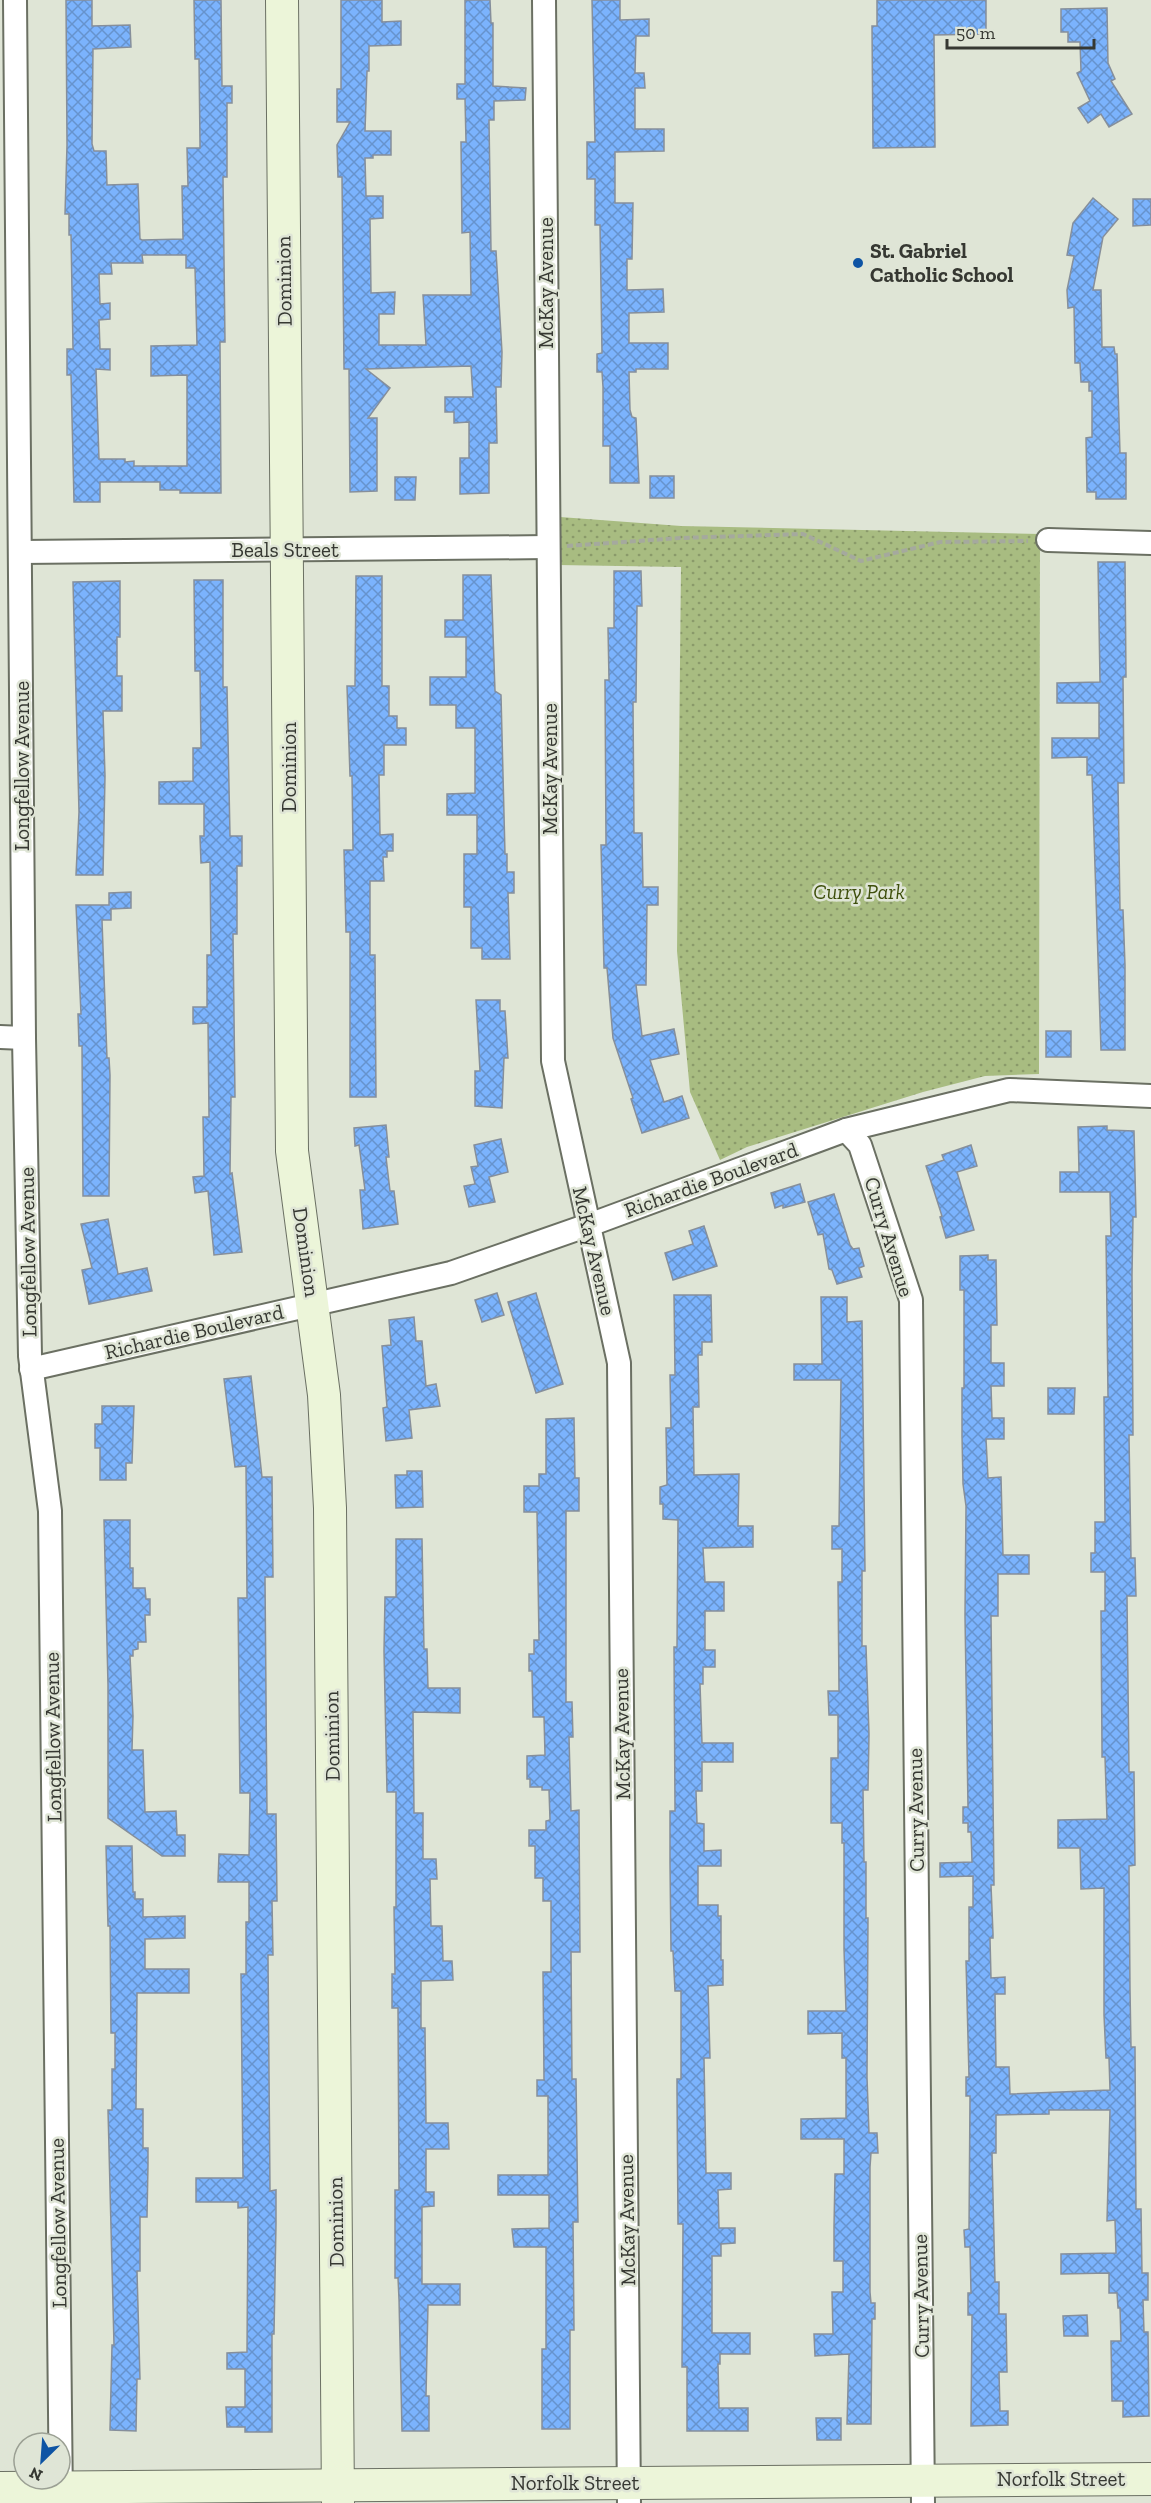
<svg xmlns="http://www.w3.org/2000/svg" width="1151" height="2503" font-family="'Zilla Slab',serif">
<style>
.park{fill:url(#park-dots)}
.building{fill:url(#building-cross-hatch);stroke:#868f9b;stroke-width:1.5;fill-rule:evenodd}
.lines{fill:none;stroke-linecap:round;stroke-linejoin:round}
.street-casing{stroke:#6b7063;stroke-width:26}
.secondary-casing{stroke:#6b7063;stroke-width:34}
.path{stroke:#a5a99e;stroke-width:4;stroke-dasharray:6 3;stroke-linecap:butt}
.street{stroke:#fff;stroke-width:22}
.secondary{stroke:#ecf5d9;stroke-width:32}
.poi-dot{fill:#0e54a4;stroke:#dfe5d6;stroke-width:2}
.labels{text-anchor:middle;stroke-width:5;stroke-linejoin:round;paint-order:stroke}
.poi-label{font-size:21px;font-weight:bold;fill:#363832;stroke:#dfe5d6;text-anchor:start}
.street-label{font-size:21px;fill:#363832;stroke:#dfe5d6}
.park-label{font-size:21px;font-style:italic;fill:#3e4f0c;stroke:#dfe5d6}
</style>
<defs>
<pattern id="park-dots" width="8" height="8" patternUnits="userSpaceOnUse" patternTransform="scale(1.5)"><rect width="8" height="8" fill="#a8bc81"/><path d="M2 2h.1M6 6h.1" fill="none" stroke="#8a9a6a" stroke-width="1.8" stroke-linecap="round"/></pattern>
<pattern id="building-cross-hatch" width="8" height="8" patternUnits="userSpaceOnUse" patternTransform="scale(1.5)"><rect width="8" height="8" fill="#7bb3fd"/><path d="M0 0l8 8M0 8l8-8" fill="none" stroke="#6693cd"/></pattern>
</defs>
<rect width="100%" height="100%" fill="#dfe5d6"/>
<path class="park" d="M560 517 681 526 1040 534 1039 1074 985 1076 923 1092 747 1147 720 1160 690 1092 677 951 681 567 558 565Z"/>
<g class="building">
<path d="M66 0H92V26L130 25 131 47 93 49 92 144 94 151H106L107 185 138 184 140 239 142 240 183 239 182 186H188L187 148H200V144L199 59H195L194 0H221L222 86H232V103H227V177H223L225 342H220L221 493H180V490H160V482H100V502H74L71 375H67V349H73L71 235H69V214H65L67 145ZM142 255H186V268H195L197 345 151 346V376L187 375V466H134V461L125 462V459H99L96 369 110 370V349H100L99 320 110 319V303L100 304 99 274H112L111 263H143Z"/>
<path d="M341 0H382V22L401 21V45L369 46V71H367L365 131H391V155H373V158H365L366 196H383V218L370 219 371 293 395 292 394 314H379V345H426L423 295H471L470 232 462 233 461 142H466L465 99H457V84H465V0H490L491 23H493V86L526 88 525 100 494 101V120H489L491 251H496L502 352 501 387H496L497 443H489V493L460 494V458H469V422L454 423V412H445V397H473L471 366 366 369 390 388 368 418H377V491L350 492 349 369H344L342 177H338L337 145 350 122H337V89H341Z"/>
<path d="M592 0H620V20L649 19V36H636L635 73H644L645 88H635V129H664V151L615 152V203H633L632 259H627V290L663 289 664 312 629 313V343H668V369H636V372H629L630 410 632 417 636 418 639 483H610V446H603V387L602 372H597V354L602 353 600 225H595V179H587V142H595Z"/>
<path d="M877 0H986V34L934 35 935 147 873 148 872 26H877Z"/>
<path d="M1107 8 1108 63 1115 79 1111 81 1132 114 1109 127 1101 114 1088 123 1078 108 1090 101 1077 73 1081 71 1080 42H1068V32H1061V9Z"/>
<path d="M1093 198 1118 219 1103 237 1093 290H1101L1102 347H1114L1115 354H1117L1120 453H1126V499H1096V492H1087L1086 438 1092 437V391H1089V382H1081L1080 363H1075L1074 307 1068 308 1067 290 1074 256 1067 255 1073 223Z"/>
<path d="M1133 199H1151V225L1133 226Z"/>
<rect x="650" y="476" width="24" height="22"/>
<path d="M395 477H416L415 500H395Z"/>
<path d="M1098 562H1125L1126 677H1123L1124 783H1118L1120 910H1123L1125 965V1050H1101L1092 775H1087V757L1052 758V738H1099V703H1057V683L1100 682Z"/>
<path d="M614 571H641L642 606H637L636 702H633L634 833H642L643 887H658V905H647L646 985H636L642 1036 674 1029 679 1054 650 1060 664 1102 682 1096 689 1118 642 1133 631 1099 633 1098 613 1038 607 968H604L601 845H606L605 680H609L608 628H614Z"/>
<path d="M463 575H491L495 691 501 695 505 854H507V872H514V893H508L510 959H482V948H471V907H464V854H477V815H447V794L475 793V728H456V705H430V677H466V637H445V620H463Z"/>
<path d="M356 576H382V686H389V716H397V728H406V745H384V775H379L380 835 393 834V851H387V857H383L384 881H370V955H375L376 1097H350V932H346L344 850H353L352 776H350L347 686H355Z"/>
<path d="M194 580H223V687H227L230 836H242V866H237V934H233L235 1097H231L230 1174 232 1173 242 1252 214 1255 208 1191 195 1193 193 1177 204 1176 203 1117H209L208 1023 193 1024V1007H207V955H211L210 862 201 863 200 836H204V804H159V782L193 781V748H201L200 671H195Z"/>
<path d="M120 581V637H117V676H122V711H103L105 776 103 875H76L79 812 73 582Z"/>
<path d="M131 892V908L111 909V920H102L107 1058H109L110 1075 109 1196H83L82 1046H79L78 1014H81L76 905H109V893Z"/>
<path d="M476 1000H500V1011H505L508 1058H504L502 1108 475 1106V1071H480Z"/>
<rect x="1046" y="1031" width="25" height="26"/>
<path d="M386 1125 389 1157H386L390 1191H394L398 1224 363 1229 360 1190H365L359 1145 355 1146 354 1128Z"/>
<path d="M1107 1126V1130L1134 1131 1136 1217H1133L1132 1275 1133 1435H1129L1131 1558H1135L1136 1596H1127L1129 1772H1134L1135 1865 1129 1866 1130 1989 1131 2047H1135L1136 2209H1141L1142 2273H1148V2300H1143L1144 2332H1148L1149 2416 1123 2417V2401H1112L1111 2341H1121L1120 2308H1118L1117 2293H1109V2273L1061 2274V2254L1116 2253 1115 2220 1107 2221 1110 2110H1049V2114L996 2115V2153H992L995 2282H999V2314H1006L1007 2372H999L1000 2411H1008V2425L971 2426 972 2315H968V2293H971L970 2247H965L964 2230 969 2229 970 2096H966V2077H969L966 1961H969V1907H973V1876L940 1877V1863L972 1862 971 1832H968V1823H963V1807H968L965 1616 966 1506 963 1484 962 1436V1388H964V1290H960V1256L988 1255V1260H996L997 1325H991V1363H1004V1386H991L992 1418H1004V1439H986L988 1478 1001 1477 1003 1555H1029V1574H998V1616H991L994 1885H991L993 1934V1938H990L991 1978 1005 1977V1994H995L996 2067H1009L1010 2094 1110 2090 1109 2058H1106L1104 2015V1888L1081 1889 1080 1848H1058V1820L1107 1819 1105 1757H1102V1750L1101 1611H1105V1572H1091V1553H1095V1522H1105L1104 1397H1108L1106 1236H1111L1110 1192H1060V1172H1079L1078 1127Z"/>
<path d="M501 1139 508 1172 489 1177 495 1202 469 1207 464 1186 475 1184 471 1167 478 1166 474 1145Z"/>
<path d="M971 1145 977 1166 957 1172 974 1230 946 1238 940 1217 942 1216 926 1166 944 1160 942 1155Z"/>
<path d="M800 1184 805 1202 783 1208V1205L775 1208 771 1193Z"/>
<path d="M834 1194 850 1245 853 1249 859 1248 864 1266 859 1268 862 1277 837 1284 832 1270 829 1269 823 1234 818 1235 808 1202Z"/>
<path d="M108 1219 118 1274 147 1268 152 1291 89 1304 82 1270 92 1268 81 1224Z"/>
<path d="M704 1226 717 1266 673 1280 665 1253 693 1244 689 1231Z"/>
<path d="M497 1293 504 1315 482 1322 475 1300Z"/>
<path d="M536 1293 563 1384 536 1393 508 1302Z"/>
<path d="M674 1295H711L712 1342H702V1355H698L699 1407H693L694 1475 739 1474 738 1526H753V1547L703 1548 705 1582H724V1611H705V1650H715V1667H703V1684H700L702 1743H733V1762H702V1791H696L697 1823 704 1824V1851L721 1850V1866H698V1905H718V1916H721V1960H723V1985L708 1986 710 2058H704L706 2173H731V2189L718 2190 719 2228H735V2243L721 2244V2256H712V2333H750V2354H720V2364H718L719 2408H748V2431H687V2367H682L683 2224H678L677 2090V2079H681V1991H675L673 1951H671L670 1863V1811H675L674 1647H677L678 1520 663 1519V1504H660V1487L667 1485 666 1428H671L670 1375H675Z"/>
<path d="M821 1297H847V1322L862 1321 865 1571H862V1646H866L869 1734 868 1790H863L864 1862H866V1918H868L867 2077 869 2133H877L878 2153H871L870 2167V2292L871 2303H875V2319H872L871 2424H847L849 2354 815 2356 814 2334H833L832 2292H843V2261H834V2227L835 2174H844V2139H801V2119L846 2118V2058H842V2033L808 2034V2011H846L844 1949V1843H842V1823H831V1758H838V1715H829L828 1691H839L838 1582H842V1549H832V1526H839L841 1380H794V1364H822Z"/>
<path d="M414 1317 416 1341H422L426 1386 436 1384 440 1406 409 1410 412 1438 386 1441 383 1408 387 1407 382 1346 391 1345 389 1320Z"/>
<path d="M251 1376 262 1477H272L273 1577H265L267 1814H276L277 1901H272L273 1955H268L270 2191 276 2190V2224L274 2334H272V2432H245V2427H227L226 2407H245V2369H227V2353L247 2352 248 2207 238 2208V2202H196V2178H243L241 1974H246V1922H249V1882H218L219 1854 249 1855 250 1793H240L238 1598H247L246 1466 235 1467 224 1379Z"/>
<path d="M1048 1388H1075L1074 1414H1048Z"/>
<path d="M102 1406H134L132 1463H126V1480H100V1448H95V1424H102Z"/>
<path d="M574 1418 575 1478H579V1511H566V1702H572L573 1737H569L571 1811 579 1810 580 1952H571L572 2079H576L578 2222H573L574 2330H570V2429H542V2349H546V2247H514L512 2229 549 2228V2195H498V2175H548V2096H537V2080H544L543 1972H551V1901H543V1878H535V1846H529V1830H546V1821L550 1820 549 1790H542V1787H530V1779H527V1756L545 1755 544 1717H533L532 1671H529V1654H534V1640H539L537 1512H524V1486H539V1474H546V1419Z"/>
<path d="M407 1471H422L423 1507 396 1508 395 1475H407Z"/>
<path d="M104 1520H130V1568H133V1588H145L146 1599H150V1615H145L146 1642H138V1649L133 1650V1656H130L133 1716 132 1750H143L145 1812 176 1811 177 1835H185V1856H162L108 1818V1685Z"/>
<path d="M396 1539H422L424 1649H427L428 1688H460V1713L413 1712 414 1813H423V1859H436L437 1879H430L431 1926H442L443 1961H452L453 1980 421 1981V2028H425L426 2123H448L449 2149H426V2192H434V2206L422 2207V2284H460V2305H428L426 2396H429V2431H402L399 2299 398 2278H395V2190H399L398 2008H392V1974H395L394 1907H396V1792H387L384 1651 385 1597H396Z"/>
<path d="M106 1846H132L133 1892H135V1899H143V1917L185 1916V1938L145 1939V1969H189V1993H137L136 2109H143V2148H148V2165L147 2217H140V2271H137L140 2379H137L136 2431 110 2430 112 2345H114L108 2110H112V2069H115V2033H111L110 1926H108Z"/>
<path d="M1087 2315 1088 2336H1064L1063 2316Z"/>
<path d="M816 2418H841V2440H817Z"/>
</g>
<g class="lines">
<g class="street-casing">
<g id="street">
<path d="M15 0 24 1038 30 1356 50 1511 61 2502"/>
<path d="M544 0 553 1061 619 1363 629 2503"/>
<path d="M1048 540 1151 543"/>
<path d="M21 552 548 547"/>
<path d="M0 1037 24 1038"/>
<path d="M846 1130 860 1145 911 1300 923 2503"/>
<path d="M31 1369 451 1273 600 1221 846 1130 1009 1090 1151 1096"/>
</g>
</g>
<g class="secondary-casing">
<g id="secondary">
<path d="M282 0 292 1151 324 1395 330 1508 338 2503"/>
<path d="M0 2488 1151 2479"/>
</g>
</g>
<path class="path" d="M567 546 680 538 803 534 861 561 940 542 1028 541"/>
<use href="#street" class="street"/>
<use href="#secondary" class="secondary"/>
</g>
<circle class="poi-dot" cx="858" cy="263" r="6"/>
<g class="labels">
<g class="poi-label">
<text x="870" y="258">St. Gabriel<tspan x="870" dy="24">Catholic School</tspan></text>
</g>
<g class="street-label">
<text transform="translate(284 281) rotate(-91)" y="7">Dominion</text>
<text transform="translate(546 283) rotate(-90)" y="7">McKay Avenue</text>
<text x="285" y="557">Beals Street</text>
<text transform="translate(22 766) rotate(-90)" y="7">Longfellow Avenue</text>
<text transform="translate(289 767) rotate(-90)" y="7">Dominion</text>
<text transform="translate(550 769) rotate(-90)" y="7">McKay Avenue</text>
<text transform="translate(711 1180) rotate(-20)" y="7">Richardie Boulevard</text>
<text transform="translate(889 1237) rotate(73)" y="7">Curry Avenue</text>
<text transform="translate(594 1251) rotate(77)" y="7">McKay Avenue</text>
<text transform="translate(28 1252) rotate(-91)" y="7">Longfellow Avenue</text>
<text transform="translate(306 1252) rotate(82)" y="7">Dominion</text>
<text transform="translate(194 1332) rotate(-13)" y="7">Richardie Boulevard</text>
<text transform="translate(622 1734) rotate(-91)" y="7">McKay Avenue</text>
<text transform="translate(332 1736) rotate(-91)" y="7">Dominion</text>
<text transform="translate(53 1737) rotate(-91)" y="7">Longfellow Avenue</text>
<text transform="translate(916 1810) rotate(-91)" y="7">Curry Avenue</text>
<text transform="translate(627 2220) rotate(-91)" y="7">McKay Avenue</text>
<text transform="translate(336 2222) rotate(-91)" y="7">Dominion</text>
<text transform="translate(58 2223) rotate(-91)" y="7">Longfellow Avenue</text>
<text transform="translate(921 2296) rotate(-91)" y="7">Curry Avenue</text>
<text x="1061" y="2486">Norfolk Street</text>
<text x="575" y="2490">Norfolk Street</text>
</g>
<g class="park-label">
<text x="859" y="899">Curry Park</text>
</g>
</g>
<g transform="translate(42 2461) rotate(205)"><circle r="28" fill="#dfe5d6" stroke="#9ba094" stroke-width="1.5"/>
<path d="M0-4.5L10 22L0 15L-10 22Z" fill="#0e54a4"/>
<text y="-9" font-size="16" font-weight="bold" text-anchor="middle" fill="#363832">N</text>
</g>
<path d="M947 39v9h147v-9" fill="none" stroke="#363832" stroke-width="3"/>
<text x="956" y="39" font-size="18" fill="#363832" stroke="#dfe5d6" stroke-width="4.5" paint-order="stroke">50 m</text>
</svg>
